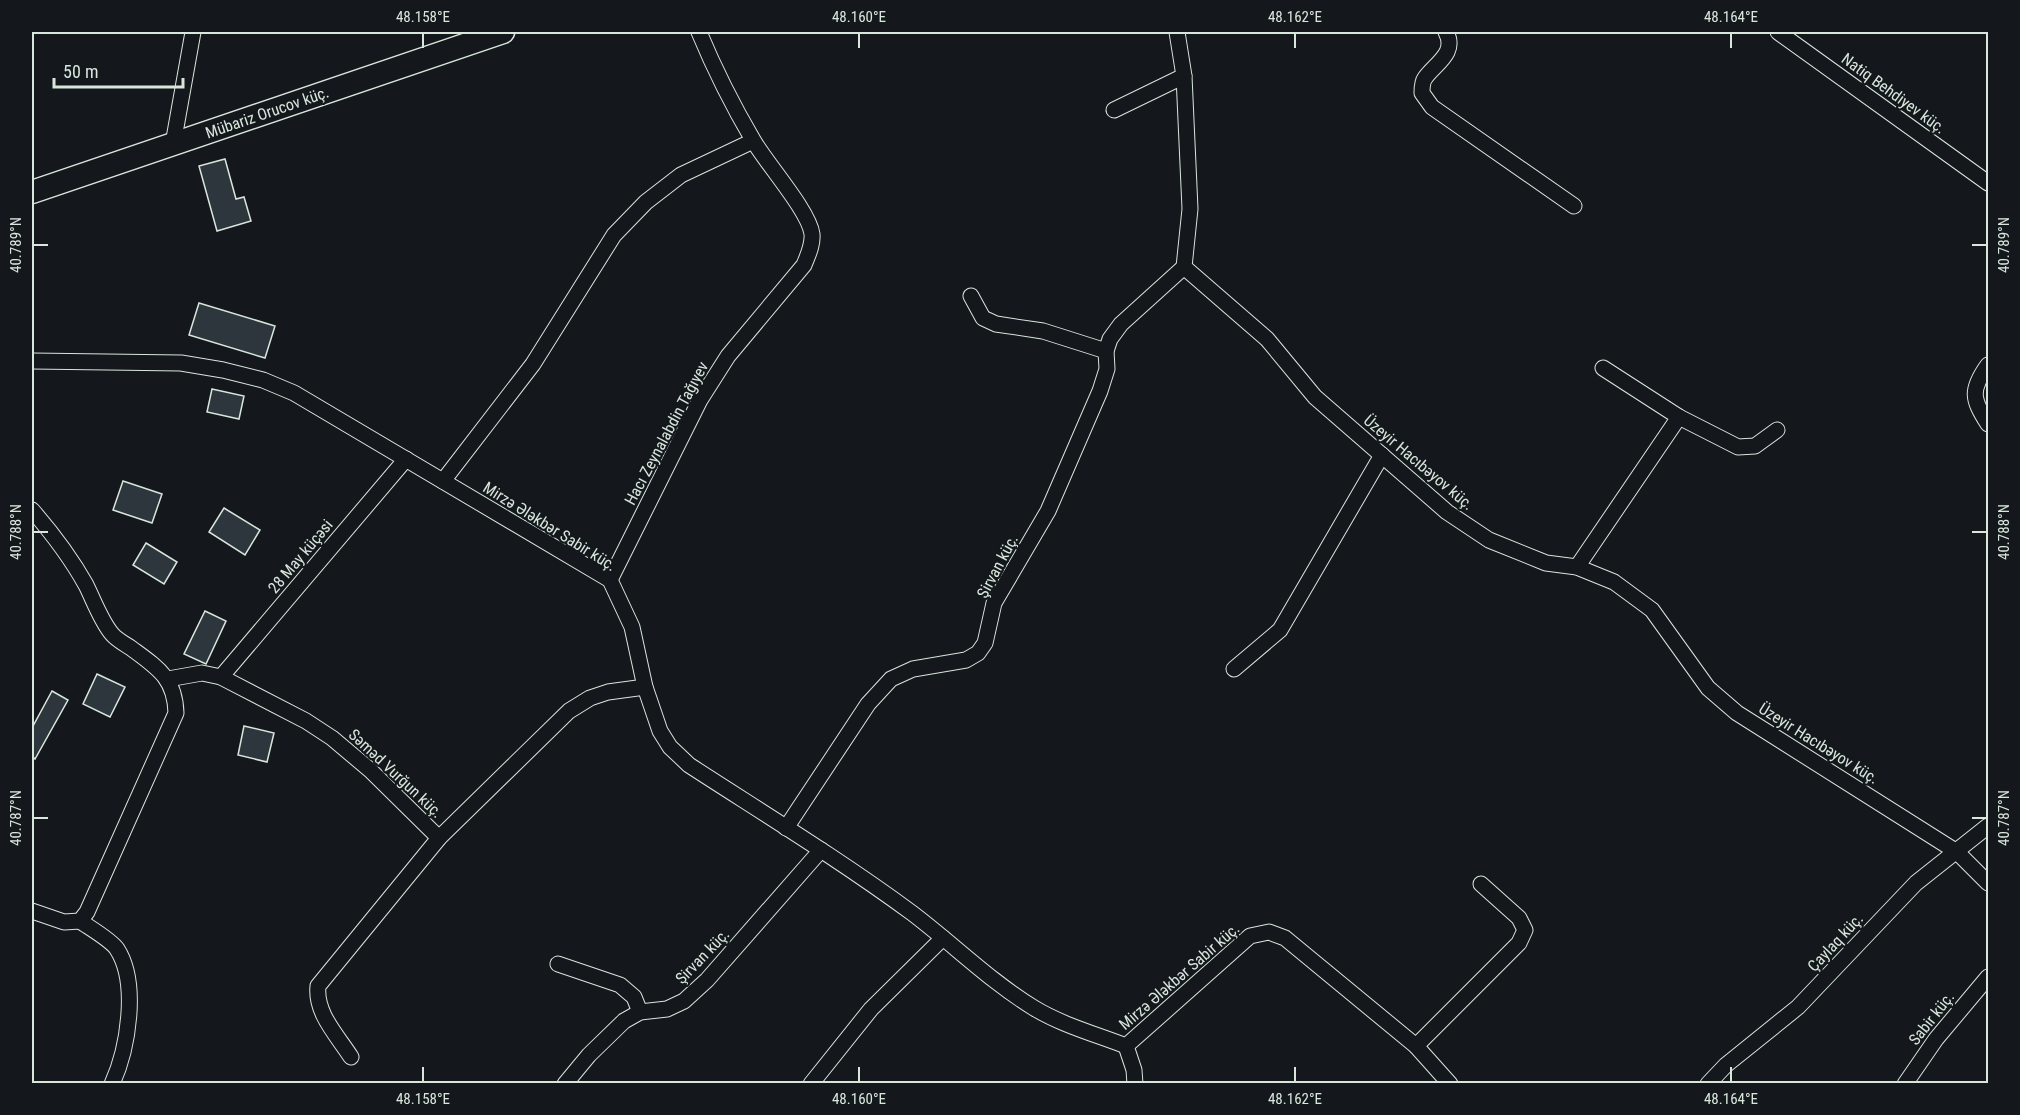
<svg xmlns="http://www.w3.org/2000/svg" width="2020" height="1115" font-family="'Roboto Condensed',sans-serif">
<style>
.building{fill:#2c363c;stroke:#d8e6dc;stroke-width:1.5}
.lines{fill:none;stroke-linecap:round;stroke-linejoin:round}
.street-casing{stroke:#d8e6dc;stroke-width:17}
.secondary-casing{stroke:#d8e6dc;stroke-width:25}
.street{stroke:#14181c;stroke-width:15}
.secondary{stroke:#14181c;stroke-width:22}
.ticks{fill:none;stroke:#d8e6dc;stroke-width:2}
.labels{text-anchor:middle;stroke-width:4.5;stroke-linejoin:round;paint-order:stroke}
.street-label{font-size:16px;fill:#d8e6dc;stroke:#14181c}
.neatline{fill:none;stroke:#d8e6dc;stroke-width:2}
.ticks-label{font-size:15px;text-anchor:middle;fill:#d8e6dc}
</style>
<rect width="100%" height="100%" fill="#14181c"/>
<g class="building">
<path d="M225 159 236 199 244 197 251 221 217 231 199 166Z"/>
<path d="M199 303 275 326 265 358 189 335Z"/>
<path d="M212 389 244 396 239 419 207 412Z"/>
<path d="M123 481 162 494 152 523 113 510Z"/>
<path d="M224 508 260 530 245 555 209 532Z"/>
<path d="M146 543 177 562 164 584 133 565Z"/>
<path d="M205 611 226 621 206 664 184 654Z"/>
<path d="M97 674 125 687 110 717 83 704Z"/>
<path d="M52 691 68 700 35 759 32 756V728Z"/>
<path d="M244 726 274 733 267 762 238 755Z"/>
</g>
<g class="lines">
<g class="street-casing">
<g id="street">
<path d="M1177 32 1184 76 1190 209 1184 267 1267 339 1315 397 1447 512 1489 540 1546 563 1577 567 1614 582 1652 610 1708 688 1737 713 1957 852 1988 883"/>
<path d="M1446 32C1457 53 1436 63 1425 78 1422 82 1422 88 1422 93L1432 107 1574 206"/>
<path d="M1778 32 1988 183"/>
<path d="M1114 110 1184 76"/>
<path d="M173 144 193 32"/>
<path d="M971 296 983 318 996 324 1043 331 1106 351"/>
<path d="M32 361 181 363 223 370 263 380 294 393 610 580 632 627 645 687 660 731 670 747 689 765C763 813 840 860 912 913 953 944 990 981 1034 1008 1062 1025 1095 1034 1126 1046L1250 936 1269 932 1285 938 1416 1046 1450 1084"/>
<path d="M1988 365C1970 390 1972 399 1988 424"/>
<path d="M1603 368 1679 417 1738 447 1755 446 1777 430"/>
<path d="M443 481 533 364 614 235 646 202 681 175 753 141"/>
<path d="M32 510C52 533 71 558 86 585 94 601 101 621 112 634 117 640 125 644 131 648 158 668 175 678 176 713L87 912 80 921 64 922 32 911"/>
<path d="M1577 567 1679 417"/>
<path d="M610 580 700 400 728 356 804 265C808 255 813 245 812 234 809 211 766 163 753 140 733 106 714 68 699 32"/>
<path d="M1234 669 1280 630 1382 455"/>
<path d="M221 677 406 459"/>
<path d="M168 679 202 673 221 677 306 721 332 738 370 770 439 838"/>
<path d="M786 828 868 704 891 679 913 669 966 660 978 653 985 643 994 603 1048 511 1100 391 1107 369 1106 351 1110 339 1121 324 1184 267"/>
<path d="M80 921C90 928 111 940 117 949 139 983 128 1049 112 1084"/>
<path d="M558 964 620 985 634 997 640 1012"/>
<path d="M1126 1046 1134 1070 1135 1084"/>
<path d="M1416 1046 1519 943 1525 930 1519 918 1481 884"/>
<path d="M351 1057C337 1035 315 1013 318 986L439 838 569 711 590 698 608 692 645 687"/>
<path d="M565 1084 589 1055 624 1021 640 1012 667 1009 684 1001 707 980 821 850"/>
<path d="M811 1084 871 1009 943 938"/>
<path d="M1708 1084 1726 1065 1798 1007 1916 883 1988 826"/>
<path d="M1905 1084 1936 1039 1988 977"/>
</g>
</g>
<g class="secondary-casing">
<path id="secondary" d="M32 192 503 32"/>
</g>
<use href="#street" class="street"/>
<use href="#secondary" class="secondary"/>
</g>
<path class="ticks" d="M423 33V48M859 33V48M1295 33V48M1731 33V48M33 245H48M1972 245H1987M33 532H48M1972 532H1987M33 818H48M1972 818H1987M423 1067V1082M859 1067V1082M1295 1067V1082M1731 1067V1082"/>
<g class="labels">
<g class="street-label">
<text transform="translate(1894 93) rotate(36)" y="6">Natiq Behdiyev küç.</text>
<text transform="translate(267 112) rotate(-19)" y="6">Mübariz Orucov küç.</text>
<text transform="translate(666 433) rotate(-62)" y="6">Hacı Zeynalabdin Tağıyev</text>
<text transform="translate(1419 462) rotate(40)" y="6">Üzeyir Hacıbəyov küç.</text>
<text transform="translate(550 526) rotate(32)" y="6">Mirzə Ələkbər Sabir küç.</text>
<text transform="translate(300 556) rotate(-50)" y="6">28 May küçəsi</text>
<text transform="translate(997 566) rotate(-62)" y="6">Şirvan küç.</text>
<text transform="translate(1819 743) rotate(32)" y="6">Üzeyir Hacıbəyov küç.</text>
<text transform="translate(396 773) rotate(43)" y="6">Səməd Vurğun küç.</text>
<text transform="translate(1835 942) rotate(-47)" y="6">Çaylaq küç.</text>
<text transform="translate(702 956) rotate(-46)" y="6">Şirvan küç.</text>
<text transform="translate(1179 976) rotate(-41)" y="6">Mirzə Ələkbər Sabir küç.</text>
<text transform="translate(1931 1018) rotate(-52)" y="6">Sabir küç.</text>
</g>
</g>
<rect width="2020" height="1115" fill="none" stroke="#14181c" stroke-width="66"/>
<path d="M54 78v9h129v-9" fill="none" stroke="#d8e6dc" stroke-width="3"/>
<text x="63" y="78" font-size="18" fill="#d8e6dc" stroke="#14181c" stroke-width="4.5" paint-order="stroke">50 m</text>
<rect x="33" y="33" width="1954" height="1049" class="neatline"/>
<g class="ticks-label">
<text x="423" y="22">48.158°E</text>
<text x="859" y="22">48.160°E</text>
<text x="1295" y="22">48.162°E</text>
<text x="1731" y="22">48.164°E</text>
<text transform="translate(16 245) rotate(-90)" y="5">40.789°N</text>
<text transform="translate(2004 245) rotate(-90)" y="5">40.789°N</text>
<text transform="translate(16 532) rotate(-90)" y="5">40.788°N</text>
<text transform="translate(2004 532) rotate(-90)" y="5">40.788°N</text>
<text transform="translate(16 818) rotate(-90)" y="5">40.787°N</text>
<text transform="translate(2004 818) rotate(-90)" y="5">40.787°N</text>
<text x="423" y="1104">48.158°E</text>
<text x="859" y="1104">48.160°E</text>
<text x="1295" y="1104">48.162°E</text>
<text x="1731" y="1104">48.164°E</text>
</g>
</svg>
